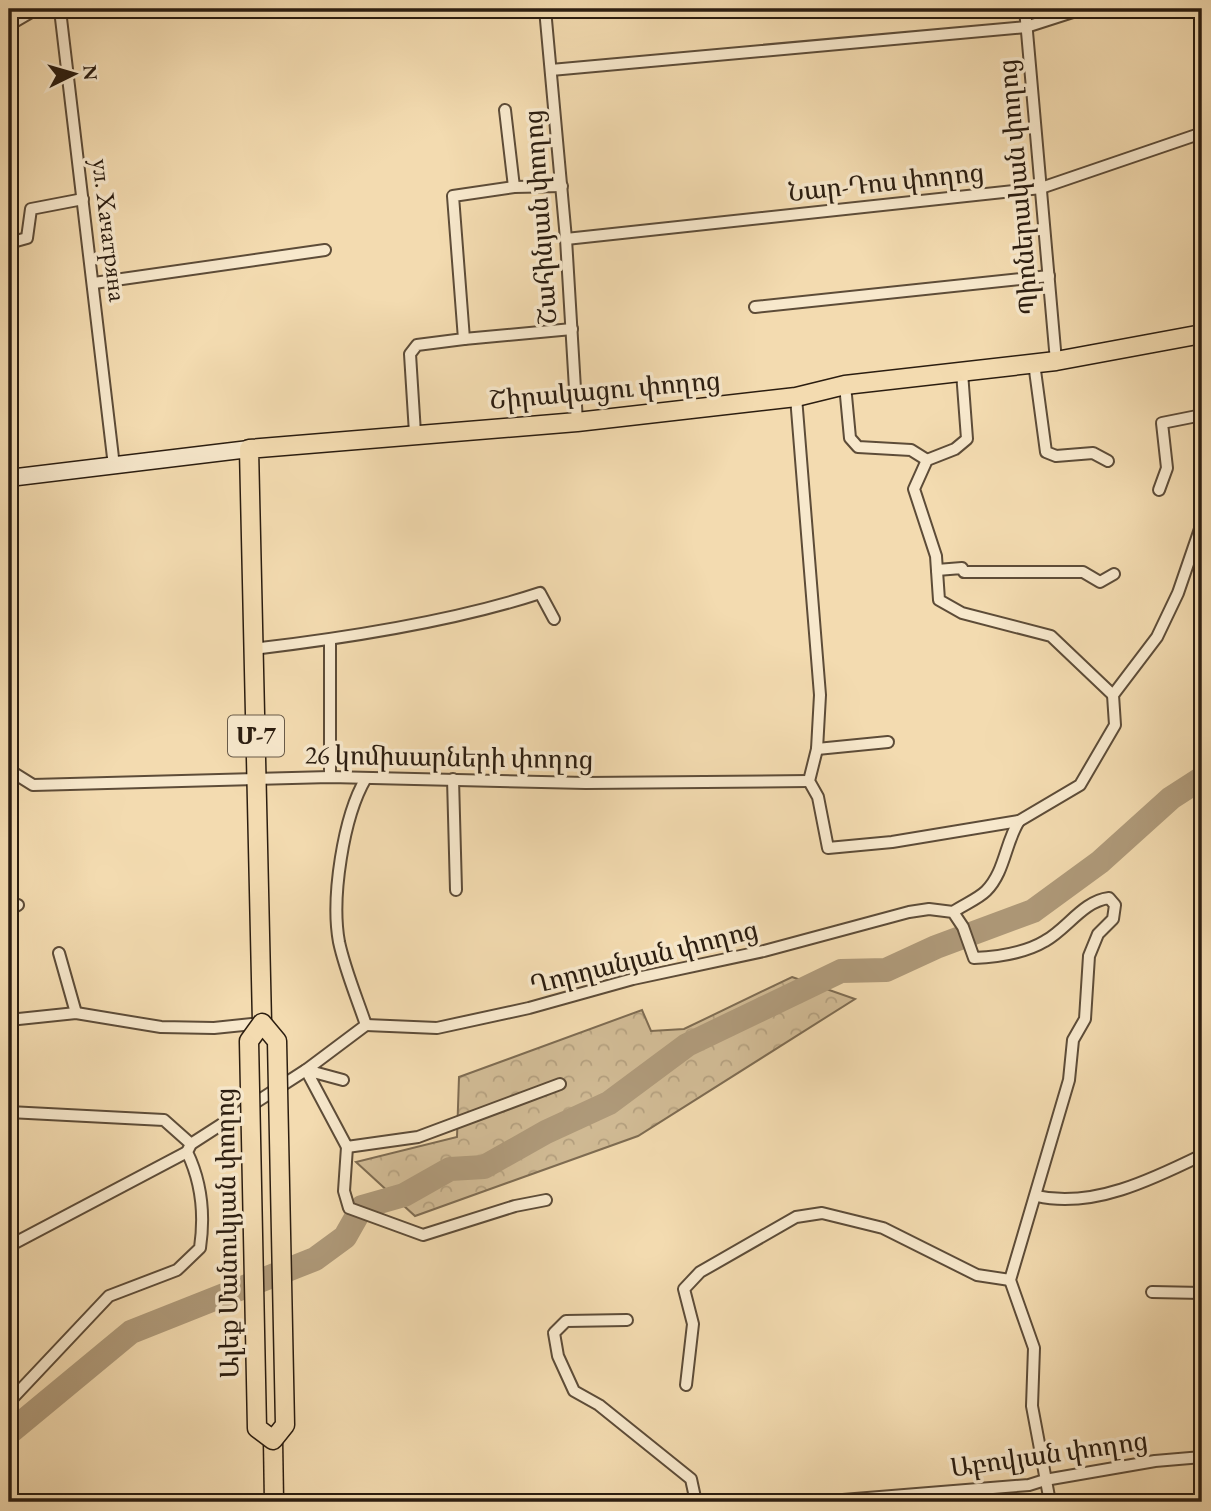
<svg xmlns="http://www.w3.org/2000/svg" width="1211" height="1511" font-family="'EB Garamond','Noto Serif Armenian',serif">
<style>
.forest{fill:url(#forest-crowns);stroke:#7e6c52;stroke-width:2}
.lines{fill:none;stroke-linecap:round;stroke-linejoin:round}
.river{stroke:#af9a7a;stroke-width:24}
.minor-casing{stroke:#5d4c38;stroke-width:14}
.secondary-casing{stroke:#2b1d10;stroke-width:19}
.primary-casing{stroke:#2b1d10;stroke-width:21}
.minor{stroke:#f7e8cc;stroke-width:10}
.secondary{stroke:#f7e8cc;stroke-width:16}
.primary{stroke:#f3dbb0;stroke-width:18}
.primary-bridge-casing{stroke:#2b1d10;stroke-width:21;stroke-linecap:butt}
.primary-bridge{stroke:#f3dbb0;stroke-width:18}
.labels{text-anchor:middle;stroke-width:7;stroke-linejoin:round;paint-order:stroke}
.shield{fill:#f7e8cc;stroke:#685a48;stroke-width:2}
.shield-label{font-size:24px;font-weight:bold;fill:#2b1d10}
.street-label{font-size:26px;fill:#2b1d10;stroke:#f7e8cc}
</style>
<defs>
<pattern id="forest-crowns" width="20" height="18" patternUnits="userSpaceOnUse" patternTransform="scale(1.75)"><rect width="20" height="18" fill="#d1bb95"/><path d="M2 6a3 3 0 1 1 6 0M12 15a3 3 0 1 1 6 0" fill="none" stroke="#b4a07f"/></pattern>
</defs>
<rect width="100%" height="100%" fill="#f3dbb0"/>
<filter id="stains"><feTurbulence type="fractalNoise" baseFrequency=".00286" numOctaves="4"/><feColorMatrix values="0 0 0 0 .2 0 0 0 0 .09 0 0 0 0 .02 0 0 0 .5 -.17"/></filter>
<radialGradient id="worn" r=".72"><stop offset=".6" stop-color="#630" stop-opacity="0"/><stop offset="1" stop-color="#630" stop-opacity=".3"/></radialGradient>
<path class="forest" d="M792 977 855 999 638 1136 415 1216 356 1162 457 1137 459 1077 642 1010 651 1031 684 1029Z"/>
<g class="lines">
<path class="river" d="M9 1433 131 1332 315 1259 345 1237 362 1207 404 1195 450 1169 484 1167 546 1132 609 1103 687 1045 841 971 886 970 936 947 1033 911 1100 862 1171 798 1202 778"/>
<g class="minor-casing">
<g id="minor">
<path d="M70 9 60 10 114 466"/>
<path d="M545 9 566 239 577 422"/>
<path d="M1025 9 1056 361"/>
<path d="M9 25 33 11 60 10"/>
<path d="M551 70 1026 27 1082 9"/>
<path d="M505 110 514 187 562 186"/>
<path d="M566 239 1041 188 1202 133"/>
<path d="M9 243 27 238 31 209 83 199"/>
<path d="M94 283 325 250"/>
<path d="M755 307 1049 276"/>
<path d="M464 339 572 329"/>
<path d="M1034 363 1046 452 1056 456 1093 453 1108 461"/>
<path d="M962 372 967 439 955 449 927 460 914 489 936 556 939 600 962 613 1051 636 1113 695"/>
<path d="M845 385 850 438 858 447 911 450 927 460"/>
<path d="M796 397 820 695 817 749 809 781 818 797 828 848 892 842 1019 821 1080 785 1115 725 1113 695 1157 637 1178 593 1202 523"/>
<path d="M415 433 410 354 417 345 464 339 453 196 514 187"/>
<path d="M1159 490 1167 468 1162 423 1202 415"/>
<path d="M937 570 962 568 964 572H1083L1100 582 1114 574"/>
<path d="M253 649C346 638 452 622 540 593L554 619"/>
<path d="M817 749 888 742"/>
<path d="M9 770 33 785 330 777 586 783 809 781"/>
<path d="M330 777V640"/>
<path d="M453 779 456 890"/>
<path d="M9 910 18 905"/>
<path d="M953 912C963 905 978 899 986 891 1005 872 1005 843 1019 821"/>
<path d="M59 953 76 1013"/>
<path d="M9 1020 76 1013 161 1027 214 1028 262 1023"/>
<path d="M366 1025 437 1028 529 1008 633 979 764 951 909 912 929 909 953 912 963 927 974 958C997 957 1025 953 1045 941 1067 929 1083 901 1109 898L1115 905 1113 919 1098 934 1089 956 1085 1019 1073 1040 1069 1080 1010 1280 1034 1348 1032 1406 1050 1502"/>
<path d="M343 1080 306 1070 347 1147 418 1137 560 1084"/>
<path d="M9 1112 164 1120 191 1144"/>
<path d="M347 1147 344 1191 349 1208 423 1235 515 1206 546 1200"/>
<path d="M1037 1196C1092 1209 1153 1179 1202 1155"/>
<path d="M9 1246 187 1152"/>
<path d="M1152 1292 1202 1293"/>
<path d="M627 1320 566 1321 554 1333 558 1356 574 1391 599 1405 691 1479 696 1502"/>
<path d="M686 1385 693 1324 684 1289 700 1272 796 1217 822 1213 883 1228 977 1275 1010 1280"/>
<path d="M9 1402 109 1296 177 1270 200 1248C205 1214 202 1183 187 1152L191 1144 306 1070 366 1025C357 998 345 970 339 942 331 898 343 817 366 778"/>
<path d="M818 1502 1029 1485 1045 1480 1155 1461 1202 1457"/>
</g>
</g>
<g class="secondary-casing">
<path id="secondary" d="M9 478 249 449"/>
</g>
<g class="primary-casing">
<g id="primary">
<path d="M262 1023 249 449 577 422 796 397 845 385 1056 361 1202 334"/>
<path d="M273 1440 274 1502"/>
</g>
</g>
<use href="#minor" class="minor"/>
<use href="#secondary" class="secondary"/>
<use href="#primary" class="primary"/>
<g class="primary-bridge-casing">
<path id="primary-bridge" d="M262 1023 277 1041 285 1425 273 1440 257 1428 249 1041Z"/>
</g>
<use href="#primary-bridge" class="primary-bridge"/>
</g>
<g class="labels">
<rect class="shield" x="228" y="715.5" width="56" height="41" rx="5"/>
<g class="shield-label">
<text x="256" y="744">Մ-7</text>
</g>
<g class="street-label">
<text transform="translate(886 182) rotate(-6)" y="9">Նար-Դոս փողոց</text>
<text transform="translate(1018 187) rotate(-95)" y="9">Պիոներական փողոց</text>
<text transform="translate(540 217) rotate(-94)" y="9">Շահինյան փողոց</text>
<text transform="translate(110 230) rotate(83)" y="9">ул. Хачатряна</text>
<text transform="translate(605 390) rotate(-5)" y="9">Շիրակացու փողոց</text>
<text transform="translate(449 757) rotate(1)" y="9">26 կոմիսարների փողոց</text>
<text transform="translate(644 957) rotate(-14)" y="9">Ղորղանյան փողոց</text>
<text transform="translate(227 1233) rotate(-91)" y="9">Ալեք Մանուկյան փողոց</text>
<text transform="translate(1049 1454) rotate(-8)" y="9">Աբովյան փողոց</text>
</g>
</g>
<rect width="1211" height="1511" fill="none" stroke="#f3dbb0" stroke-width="35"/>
<rect x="10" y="10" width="1190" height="1490" fill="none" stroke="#2b1d10" stroke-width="3.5"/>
<rect x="18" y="18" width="1176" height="1476" fill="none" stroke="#2b1d10" stroke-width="2"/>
<g transform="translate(74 74) rotate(85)" stroke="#f7e8cc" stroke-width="5" paint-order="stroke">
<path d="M0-5L12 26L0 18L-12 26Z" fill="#2b1d10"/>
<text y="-10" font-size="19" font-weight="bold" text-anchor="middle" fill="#2b1d10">N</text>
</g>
<rect width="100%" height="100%" filter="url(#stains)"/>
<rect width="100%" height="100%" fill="url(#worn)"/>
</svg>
